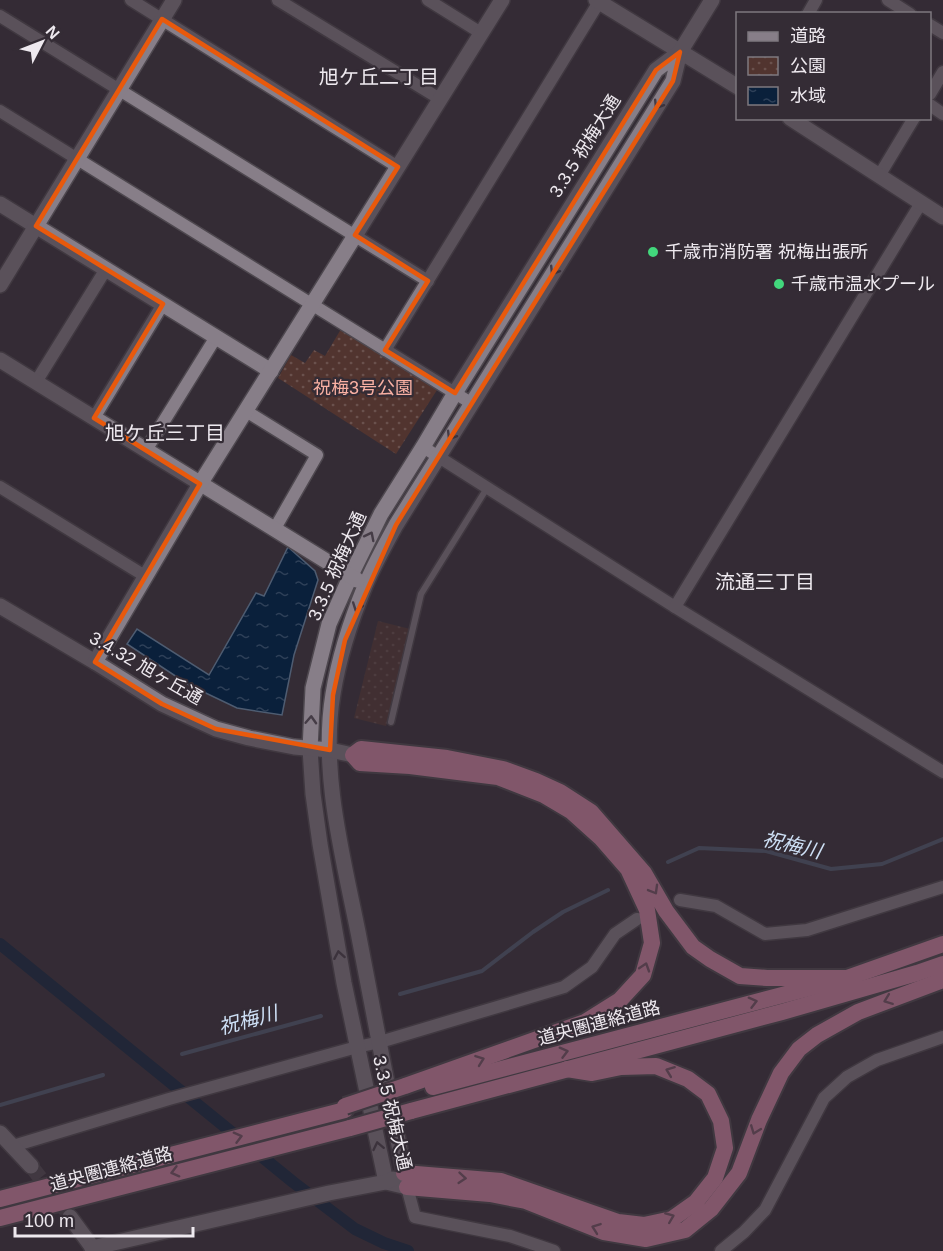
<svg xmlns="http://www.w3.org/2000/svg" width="943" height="1251" font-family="Helvetica,'Noto Sans JP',sans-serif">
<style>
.park{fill:url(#park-dots)}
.water{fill:url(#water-ripples);stroke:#4e5c71;stroke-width:1.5}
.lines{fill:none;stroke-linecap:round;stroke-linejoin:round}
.stream{stroke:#4e5c71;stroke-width:4}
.canal{stroke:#0a203b;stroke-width:12}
.tertiary-tunnel{stroke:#504851;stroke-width:15;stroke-dasharray:15 8;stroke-linecap:butt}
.service-casing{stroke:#4e484f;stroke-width:9}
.minor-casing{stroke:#4e484f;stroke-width:15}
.tertiary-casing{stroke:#4e484f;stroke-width:18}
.trunk-casing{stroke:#4e484f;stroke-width:20}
.service{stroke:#877e88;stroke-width:6}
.minor{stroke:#877e88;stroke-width:12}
.tertiary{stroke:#877e88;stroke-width:15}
.trunk{stroke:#de8bac;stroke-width:16}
.trunk-bridge-casing{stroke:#4e484f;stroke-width:20;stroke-linecap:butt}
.trunk-bridge{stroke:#de8bac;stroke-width:16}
.oneway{stroke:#453c46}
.oneway2{stroke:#785265}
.marked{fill:none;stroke:#e8590c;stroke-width:4.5;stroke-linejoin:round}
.poi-dot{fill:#42d77c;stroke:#342c35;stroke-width:2}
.labels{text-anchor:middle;stroke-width:4.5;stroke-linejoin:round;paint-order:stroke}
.street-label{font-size:18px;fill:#eee9ef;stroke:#342c35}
.poi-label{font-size:18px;fill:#eee9ef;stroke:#342c35;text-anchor:start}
.park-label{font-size:18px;fill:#f9b0a3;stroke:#342c35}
.neighbourhood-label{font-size:20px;fill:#eee9ef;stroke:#342c35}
.water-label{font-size:20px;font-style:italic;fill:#cee0f6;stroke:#342c35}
</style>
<defs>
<pattern id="park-dots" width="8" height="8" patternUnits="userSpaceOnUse" patternTransform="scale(1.5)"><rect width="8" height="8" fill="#51342f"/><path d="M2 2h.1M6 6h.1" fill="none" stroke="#6a514d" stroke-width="1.8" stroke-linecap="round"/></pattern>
<pattern id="water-ripples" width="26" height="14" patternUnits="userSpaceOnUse" patternTransform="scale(1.5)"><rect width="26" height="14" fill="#0a203b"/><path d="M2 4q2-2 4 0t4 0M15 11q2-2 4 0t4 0" fill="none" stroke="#2e4058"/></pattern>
</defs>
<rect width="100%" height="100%" fill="#342c35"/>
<g class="park">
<path d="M341 329 437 390 396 454 278 378 291 355 305 363 314 350 325 356Z"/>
<path d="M378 621 410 629 386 726 354 718Z"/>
</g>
<path class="water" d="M288 547 315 571 318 580 294 655 282 715 237 708 189 685 127 644 137 629 209 675 256 593 264 596Z"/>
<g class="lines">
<g class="stream">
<path d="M668 862 699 848 766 851 831 869 882 864 943 839"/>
<path d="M400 994 482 971 533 932 563 912 608 890"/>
<path d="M182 1054 321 1016"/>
<path d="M0 1105 103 1075"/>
</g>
<path class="canal" d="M0 944 293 1182 355 1229 384 1243 408 1251"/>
<path class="tertiary-tunnel" d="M31 1166 67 1212"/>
<g class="service-casing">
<path id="service" d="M391 722 421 594 487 488"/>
</g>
<g class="minor-casing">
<g id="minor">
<path d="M131 0 398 167"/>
<path d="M278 0 440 99"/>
<path d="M428 0 481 33"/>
<path d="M888 0 910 14"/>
<path d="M808 14 816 0"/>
<path d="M0 16 428 281"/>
<path d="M930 25 943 33"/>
<path d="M930 94 943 72"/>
<path d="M930 105 943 114"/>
<path d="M0 111 471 403"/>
<path d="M879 176 914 118"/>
<path d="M385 350 599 2"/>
<path d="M36 382 106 269"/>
<path d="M246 411 317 455 274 530"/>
<path d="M94 418 163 304"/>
<path d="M423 447 675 607 943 772"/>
<path d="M146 450 216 337"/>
<path d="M0 487 145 576"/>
<path d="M675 607 921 203"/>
<path d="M680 900 716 906 765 934 807 930 943 887"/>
<path d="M13 1146 169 1099 357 1047 380 1042 564 987 592 967 615 934 637 919"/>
<path d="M407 1187 415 1217 510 1236 554 1251"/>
<path d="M721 1251 744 1232 765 1210 824 1098 847 1077 877 1060 943 1037"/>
</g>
</g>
<g class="tertiary-casing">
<g id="tertiary">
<path d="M596 0 738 87"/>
<path d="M680 52 656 70 455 393 423 447 381 514 350 577 329 624 313 688 310 749 313 794 320 844 344 983 386 1182 407 1187C391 1102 375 1017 358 932 343 857 320 772 333 694 339 657 351 620 365 586 374 565 385 545 396 525L673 81 680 52 712 0"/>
<path d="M790 118 943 217"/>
<path d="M0 204 271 371"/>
<path d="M0 285 174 0"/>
<path d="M0 360 357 580"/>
<path d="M0 606 95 662 162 704 216 729 249 738 294 747 330 750 353 755"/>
<path d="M95 662 200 484 502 0"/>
<path d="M0 1133 31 1166"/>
<path d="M70 1217 95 1251"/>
<path d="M92 1248 329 1193 386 1182 393 1179"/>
</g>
</g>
<g class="trunk-casing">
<g id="trunk">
<path d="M405 1086 585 1022 620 1000 643 975 652 943 647 910 628 869 601 838 571 811 544 795 498 777 410 766 360 763 353 755 361 749 447 758 503 769 536 781 560 792 591 812 644 873 666 911 693 947 710 959 740 976 767 978H847"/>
<path d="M433 1087 847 978 943 944"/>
<path d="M411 1111 782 1012 917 973 943 964"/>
<path d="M404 1173 501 1181 618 1222 644 1225 672 1219 696 1202 715 1178 725 1148 721 1121 708 1094 688 1079 656 1066 621 1067 592 1073 567 1069"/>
<path d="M407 1187 490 1194 526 1201 604 1232 646 1239 685 1230 711 1209 739 1173 759 1120 781 1073 799 1049 817 1035 858 1012 943 980"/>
<path d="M0 1199 345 1110"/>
<path d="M0 1218 350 1128"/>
</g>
</g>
<use href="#service" class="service"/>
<use href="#minor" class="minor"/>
<use href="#tertiary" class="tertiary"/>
<use href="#trunk" class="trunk"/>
<g class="trunk-bridge-casing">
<g id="trunk-bridge">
<path d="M345 1106 405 1086"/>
<path d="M350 1128 411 1111"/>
</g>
</g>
<use href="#trunk-bridge" class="trunk-bridge"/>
</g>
<defs><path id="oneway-chevron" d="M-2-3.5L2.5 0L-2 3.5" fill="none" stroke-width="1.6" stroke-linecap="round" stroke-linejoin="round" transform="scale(1.5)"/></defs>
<g class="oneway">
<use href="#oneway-chevron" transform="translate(658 105) rotate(122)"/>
<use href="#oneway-chevron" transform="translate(554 271) rotate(122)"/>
<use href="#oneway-chevron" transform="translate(451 436) rotate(121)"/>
<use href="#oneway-chevron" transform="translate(370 536) rotate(-63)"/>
<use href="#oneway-chevron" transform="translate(357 607) rotate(110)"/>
<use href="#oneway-chevron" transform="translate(311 720) rotate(-87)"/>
<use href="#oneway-chevron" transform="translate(339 955) rotate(-100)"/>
<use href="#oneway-chevron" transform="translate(378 1146) rotate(-102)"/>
</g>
<g class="oneway2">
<use href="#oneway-chevron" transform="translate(654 890) rotate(60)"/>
<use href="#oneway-chevron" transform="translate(645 967) rotate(-72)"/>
<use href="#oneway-chevron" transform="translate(888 1000) rotate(159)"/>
<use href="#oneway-chevron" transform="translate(753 1002) rotate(-15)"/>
<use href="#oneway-chevron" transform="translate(564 1052) rotate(-15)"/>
<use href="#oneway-chevron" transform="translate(480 1060) rotate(-20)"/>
<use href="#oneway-chevron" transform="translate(670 1071) rotate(-159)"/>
<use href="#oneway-chevron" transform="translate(755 1130) rotate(111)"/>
<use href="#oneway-chevron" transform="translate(238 1137) rotate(-15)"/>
<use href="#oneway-chevron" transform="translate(175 1172) rotate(165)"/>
<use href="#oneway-chevron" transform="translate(462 1178) rotate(5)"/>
<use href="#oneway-chevron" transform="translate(670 1217) rotate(-22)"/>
<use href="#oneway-chevron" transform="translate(596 1228) rotate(-160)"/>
</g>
<path d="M0 0H943V1251H0ZM162 19 398 167 355 235 428 281 385 350 455 393 656 70 680 52 673 81 396 525 345 640 333 695 330 750 216 729 162 704 95 662 200 484 94 418 163 304 36 226Z" fill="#342c35" fill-opacity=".55" fill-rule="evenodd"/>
<path class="marked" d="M162 19 398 167 355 235 428 281 385 350 455 393 656 70 680 52 673 81 396 525 345 640 333 695 330 750 216 729 162 704 95 662 200 484 94 418 163 304 36 226Z"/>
<g class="poi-dot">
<circle cx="653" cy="252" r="6"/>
<circle cx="779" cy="284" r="6"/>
</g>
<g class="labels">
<g class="street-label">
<text transform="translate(585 146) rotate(-58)" y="6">3.3.5 祝梅大通</text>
<text transform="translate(337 566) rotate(-66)" y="6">3.3.5 祝梅大通</text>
<text transform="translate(146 668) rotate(30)" y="6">3.4.32 旭ヶ丘通</text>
<text transform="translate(599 1023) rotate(-15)" y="6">道央圏連絡道路</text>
<text transform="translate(392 1113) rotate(77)" y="6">3.3.5 祝梅大通</text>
<text transform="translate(111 1169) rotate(-15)" y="6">道央圏連絡道路</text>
</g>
<g class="poi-label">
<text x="665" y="258">千歳市消防署 祝梅出張所</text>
<text x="791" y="290">千歳市温水プール</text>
</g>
<g class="park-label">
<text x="363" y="394">祝梅3号公園</text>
</g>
<g class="neighbourhood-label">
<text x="379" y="84">旭ケ丘二丁目</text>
<text x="165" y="440">旭ケ丘三丁目</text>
<text x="765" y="589">流通三丁目</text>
</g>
<g class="water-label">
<text transform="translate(792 845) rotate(13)" y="7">祝梅川</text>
<text transform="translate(248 1020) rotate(-15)" y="7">祝梅川</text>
</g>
</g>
<rect x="736" y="12" width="195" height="108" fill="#342c35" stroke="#7e787f" stroke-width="1.5"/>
<rect x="748" y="32" width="30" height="9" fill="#877e88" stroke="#7e787f" stroke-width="1.5"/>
<text x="790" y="42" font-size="18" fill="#eee9ef">道路</text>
<rect x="748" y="57" width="30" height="18" fill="url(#park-dots)" stroke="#7e787f" stroke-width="1.5"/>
<text x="790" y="72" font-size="18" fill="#eee9ef">公園</text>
<rect x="748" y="87" width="30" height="18" fill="url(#water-ripples)" stroke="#7e787f" stroke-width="1.5"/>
<text x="790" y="102" font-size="18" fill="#eee9ef">水域</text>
<g transform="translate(42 42) rotate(48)" stroke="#342c35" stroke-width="4.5" paint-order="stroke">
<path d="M0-4.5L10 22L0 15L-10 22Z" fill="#eee9ef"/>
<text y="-9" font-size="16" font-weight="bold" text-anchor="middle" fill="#eee9ef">N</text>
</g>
<path d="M15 1227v9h178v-9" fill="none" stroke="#eee9ef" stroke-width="3"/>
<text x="24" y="1227" font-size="18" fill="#eee9ef" stroke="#342c35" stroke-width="4.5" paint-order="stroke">100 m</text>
</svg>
